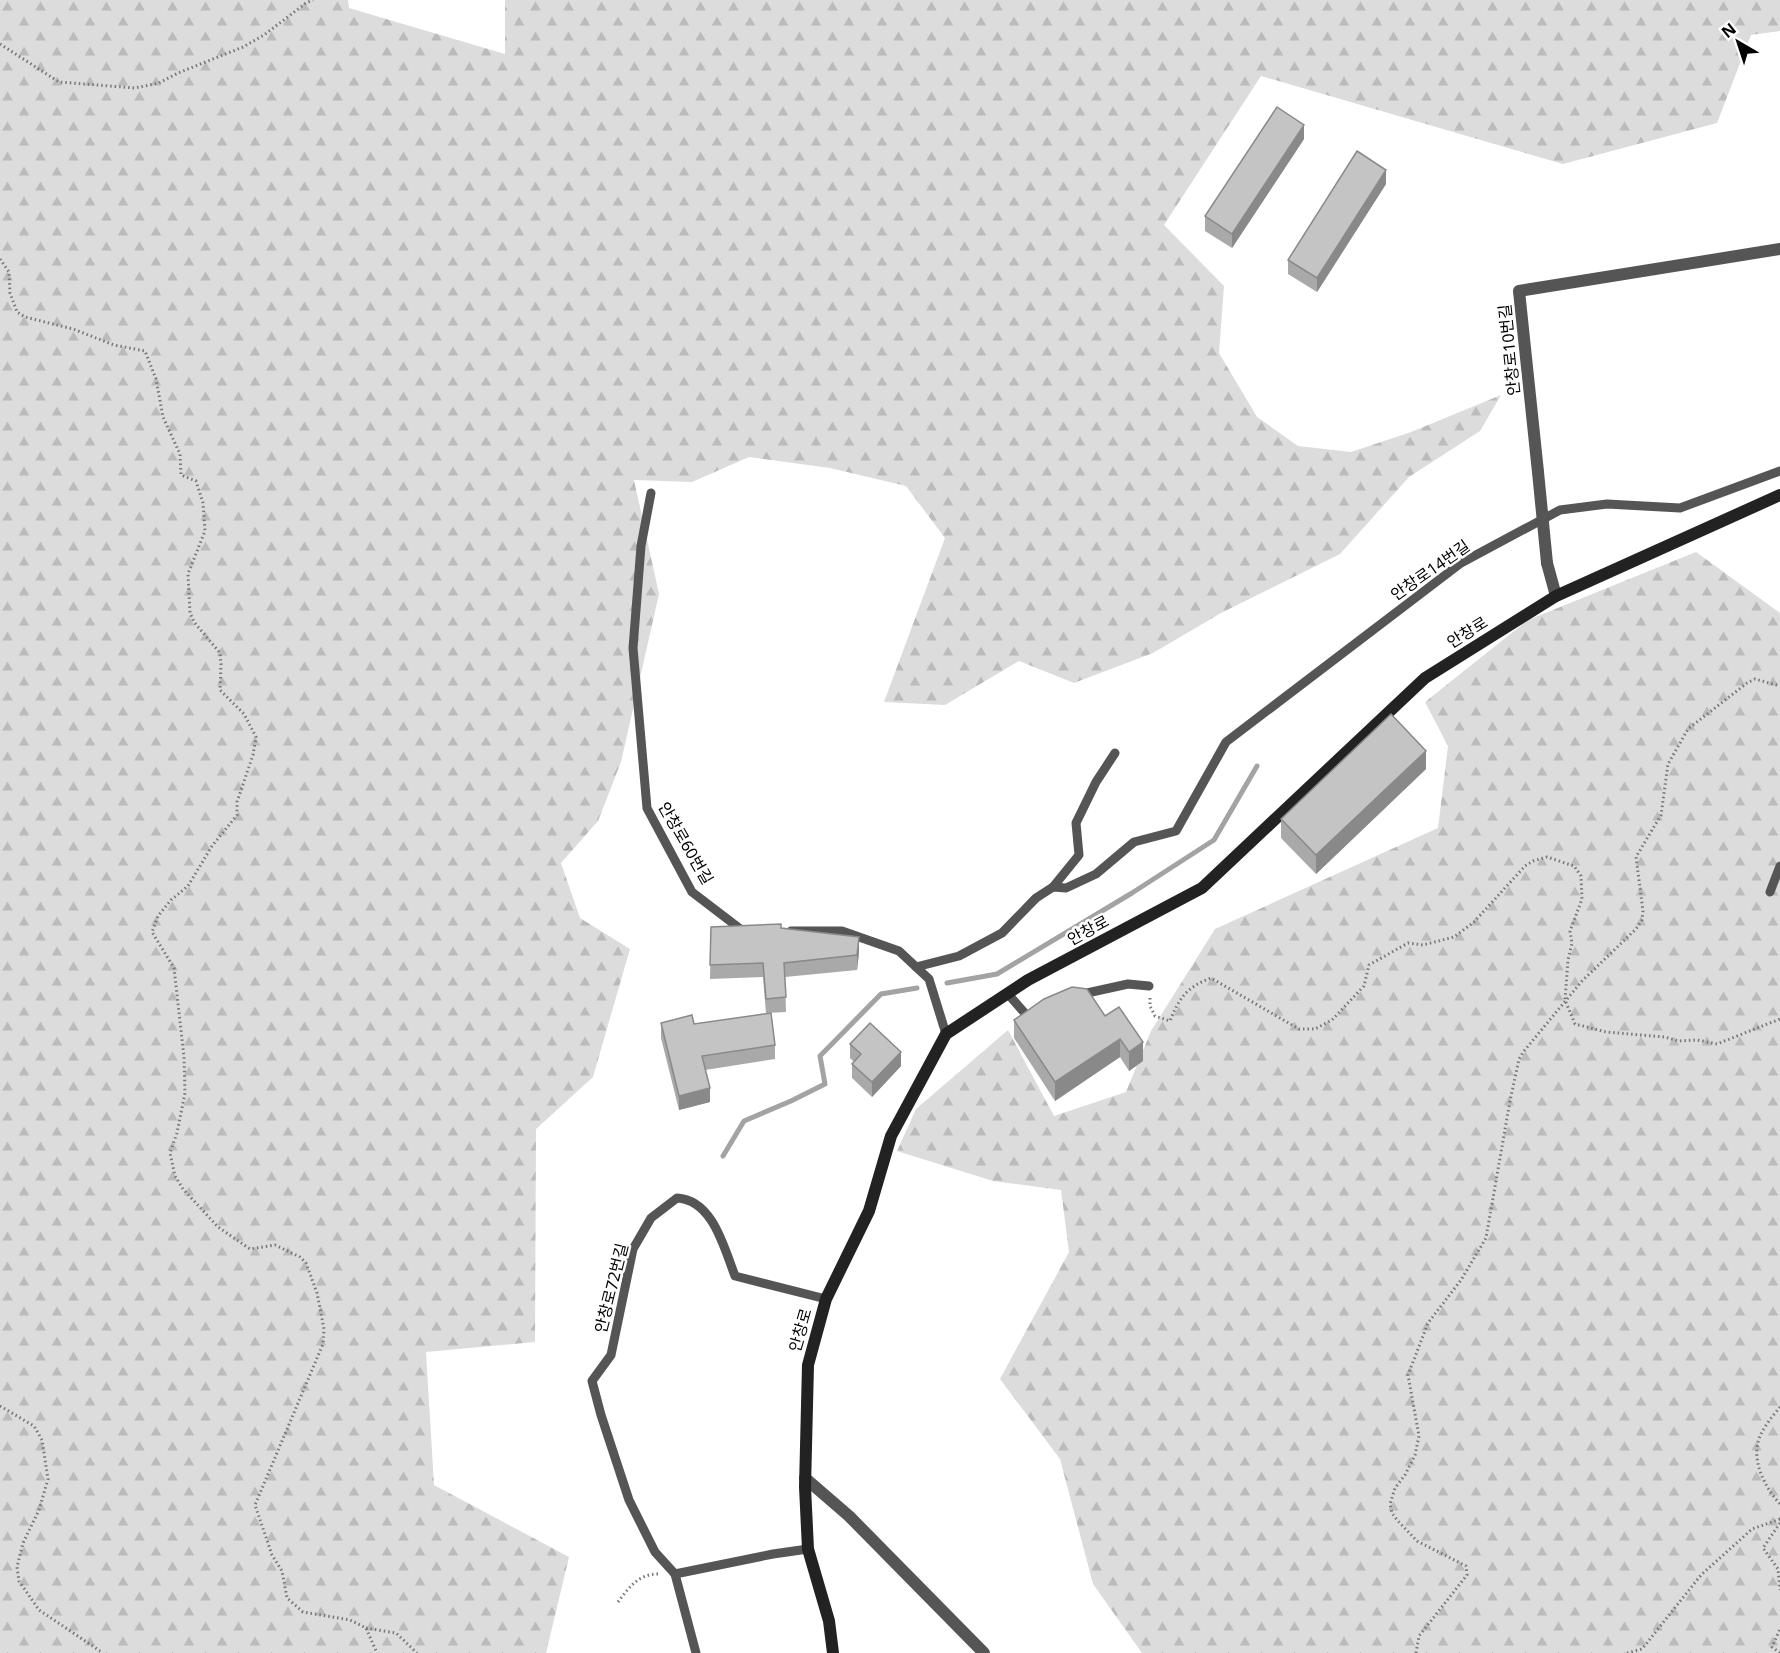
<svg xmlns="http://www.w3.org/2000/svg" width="1780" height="1653" font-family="'Noto Sans','Noto Sans KR',sans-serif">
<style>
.forest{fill:url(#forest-firs)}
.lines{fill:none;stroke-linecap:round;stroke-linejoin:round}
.stream{stroke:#a3a3a3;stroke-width:5}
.path{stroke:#777;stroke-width:3;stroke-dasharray:1.5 3;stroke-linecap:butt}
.lane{stroke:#555;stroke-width:9}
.street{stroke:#555;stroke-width:12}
.secondary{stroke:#222;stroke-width:12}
.street-bridge{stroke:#555;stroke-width:12}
.wall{fill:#a9a9a9}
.shaded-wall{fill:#898989}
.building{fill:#c4c4c4;stroke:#898989;stroke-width:1.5}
.labels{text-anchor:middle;stroke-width:5;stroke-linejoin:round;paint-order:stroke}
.street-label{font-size:16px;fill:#000;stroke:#fff}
</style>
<defs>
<pattern id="forest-firs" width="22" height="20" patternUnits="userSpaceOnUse" patternTransform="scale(1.5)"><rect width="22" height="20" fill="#dcdcdc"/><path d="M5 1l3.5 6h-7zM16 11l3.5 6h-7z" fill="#bbb"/></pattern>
</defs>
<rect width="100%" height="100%" fill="#fff"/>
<g class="forest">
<path d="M0 0H348L349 8 505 54V0H1780V31L1751 35 1717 123 1563 164 1261 76 1164 225 1224 286 1219 353 1257 417 1298 446 1351 452 1411 432 1501 395 1480 431 1409 477 1340 554 1221 613 1153 653 1074 683 1019 661 945 705 884 702 945 538 906 486 830 468 749 457 692 482 634 480 659 594 621 762 598 821 561 863 580 918 630 949 593 1077 536 1129 535 1342 426 1352 434 1485 569 1557 546 1653H0Z"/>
<path d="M1696 552 1780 613V1653H1142L1093 1584 1060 1459 1000 1379 1069 1252 1061 1190 993 1181 897 1151 916 1109 1008 1030 1054 1116 1126 1092 1151 1031 1215 929 1438 828 1448 746 1425 702 1528 620Z"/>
</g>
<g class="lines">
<g class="stream">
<path d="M947 983 997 974 1132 893 1214 840 1257 766"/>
<path d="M723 1156 744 1121 791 1101 825 1084 820 1056 881 994 917 988"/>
</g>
<g class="path">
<path d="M0 44 59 82 135 88 159 83 178 73 243 47 264 35 306 3 313 0"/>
<path d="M0 259 9 272 10 293 17 312 25 317 73 329 114 345 145 351 156 379 163 417 180 454 181 475 196 481 203 503 205 531 188 574 190 613 194 622 220 653 221 664 220 690 244 714 256 737 253 755 237 802V815L212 846 188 886 171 900 158 916 152 932 174 968 184 1057 185 1093 177 1133 170 1153 175 1176 183 1189 218 1227 250 1249 275 1245 300 1257 306 1263 317 1293 324 1329 323 1344 255 1505 272 1555 282 1571 287 1598 303 1612 350 1620 366 1628 377 1653"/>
<path d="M1150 998V1006L1155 1016 1170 1021C1179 998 1187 987 1211 978L1299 1029H1315L1332 1020 1364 986 1369 965 1408 943 1423 945 1454 937 1474 922 1525 866 1533 861 1547 857 1574 866 1581 876 1582 899 1570 931 1572 943 1568 960 1565 1000 1575 1024 1606 1032 1665 1037 1678 1041 1697 1040 1717 1044 1780 1019"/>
<path d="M0 1406 34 1426 42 1440 48 1479 39 1510 23 1543 17 1567 19 1581 39 1610 103 1653"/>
<path d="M1780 1407C1771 1418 1758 1433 1757 1448 1755 1468 1767 1490 1780 1504"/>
<path d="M1780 1523 1763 1548 1778 1569 1780 1590"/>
<path d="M618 1602C629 1587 639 1574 658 1574"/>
<path d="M366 1628 396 1633 417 1653"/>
<path d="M1416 1653 1419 1636 1467 1575 1466 1566 1417 1541 1397 1520 1392 1513 1390 1504 1395 1488 1405 1475 1415 1455 1419 1436 1408 1375 1428 1323 1461 1280 1486 1238 1510 1101 1519 1059 1524 1051 1582 981 1636 929 1642 920 1643 911 1636 857 1661 815 1668 764 1688 729 1747 683 1755 679 1780 686"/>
<path d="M1627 1653 1642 1649 1701 1575 1752 1529 1780 1519"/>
<path d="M1780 1653 1772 1647 1780 1629"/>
</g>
<g class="lane">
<path d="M651 493 641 546 633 648 647 808 692 892 743 931H747"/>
<path d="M1053 887 1066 888 1096 874 1134 842 1176 831 1226 742 1461 563 1560 510 1607 504 1680 508 1780 471"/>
<path d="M1770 892 1780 866"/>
<path d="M791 931H842L899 951 929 979 946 1034"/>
<path d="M916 967 959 956 1002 933 1036 898 1053 887 1079 855 1076 823 1096 782 1115 753"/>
<path d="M1008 994 1029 1018 1033 1016"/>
<path d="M1078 995 1128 984 1149 986"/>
<path d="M675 1574 655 1552 629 1500 601 1415 592 1381 611 1355 633 1249 651 1218 677 1198C713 1200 724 1248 735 1276L826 1299"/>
<path d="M696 1653 675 1574 773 1554 808 1549"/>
</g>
<g class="street">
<path d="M1538 472 1519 291 1780 249"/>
<path d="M1547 563 1556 596"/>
<path d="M805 1478 849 1516 984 1653"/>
</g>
<path class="secondary" d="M833 1653 829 1621 808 1549 805 1487 808 1365 826 1299 869 1211 891 1136 946 1034 1028 980 1202 888 1425 678 1556 596 1780 495"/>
<path class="street-bridge" d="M1538 472 1547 563"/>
</g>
<g class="wall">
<path d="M1304 139 1232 248 1205 231V216Z"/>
<path d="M1386 184 1317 292 1288 274V260Z"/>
<path d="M1426 769 1316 874 1281 838V819Z"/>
<path d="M711 927 781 928 859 952 857 970 785 977 786 1012 766 1013 763 977 710 979Z"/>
<path d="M1105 1016 1143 1061 1129 1071 1120 1057 1055 1101 1014 1038V1020Z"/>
<path d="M661 1023 694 1024 775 1045V1059L705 1070 710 1102 679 1110 661 1038Z"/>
<path d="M850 1044 901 1066 872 1097 852 1078V1064L854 1062 850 1058Z"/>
</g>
<g class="shaded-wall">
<path d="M1304 125V139L1232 248V234Z"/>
<path d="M1386 170V184L1317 292V278Z"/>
<path d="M1426 751V769L1316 874V855Z"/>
<path d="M859 937V952L857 970V955Z"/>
<path d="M1120 1039V1057L1055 1101V1082Z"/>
<path d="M1143 1042V1061L1129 1071V1052Z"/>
<path d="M901 1052V1066L872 1097V1082Z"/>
<path d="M710 1088V1102L679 1110V1096Z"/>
</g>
<g class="building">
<path d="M1277 107 1304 125 1232 234 1205 216Z"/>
<path d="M1357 151 1386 170 1317 278 1288 260Z"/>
<path d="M1391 714 1426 751 1316 855 1281 819Z"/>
<path d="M781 924V928L859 937 857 955 784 963 786 997 766 999 763 963 710 965 711 927Z"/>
<path d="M1072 987 1087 989 1105 1016 1119 1007 1143 1042 1129 1052 1120 1039 1055 1082 1014 1020 1044 999Z"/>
<path d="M771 1013 775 1045 702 1056 710 1088 679 1096 661 1023 692 1015 694 1024Z"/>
<path d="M870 1023 901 1052 872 1082 852 1064 861 1054 850 1044Z"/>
</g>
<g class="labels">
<g class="street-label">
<text transform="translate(1509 350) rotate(-96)" y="6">안창로10번길</text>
<text transform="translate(1430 570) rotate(-35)" y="6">안창로14번길</text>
<text transform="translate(1467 632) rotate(-32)" y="6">안창로</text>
<text transform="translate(686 843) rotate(60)" y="6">안창로60번길</text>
<text transform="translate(1088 930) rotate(-28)" y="6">안창로</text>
<text transform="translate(611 1288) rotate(-76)" y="6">안창로72번길</text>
<text transform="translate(800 1330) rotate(-74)" y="6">안창로</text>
</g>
</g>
<g transform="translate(1738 42) rotate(321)" stroke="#ffffff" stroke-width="4.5" paint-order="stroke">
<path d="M0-4.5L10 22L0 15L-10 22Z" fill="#000000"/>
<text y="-9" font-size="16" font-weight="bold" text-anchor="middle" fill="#000000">N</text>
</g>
</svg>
